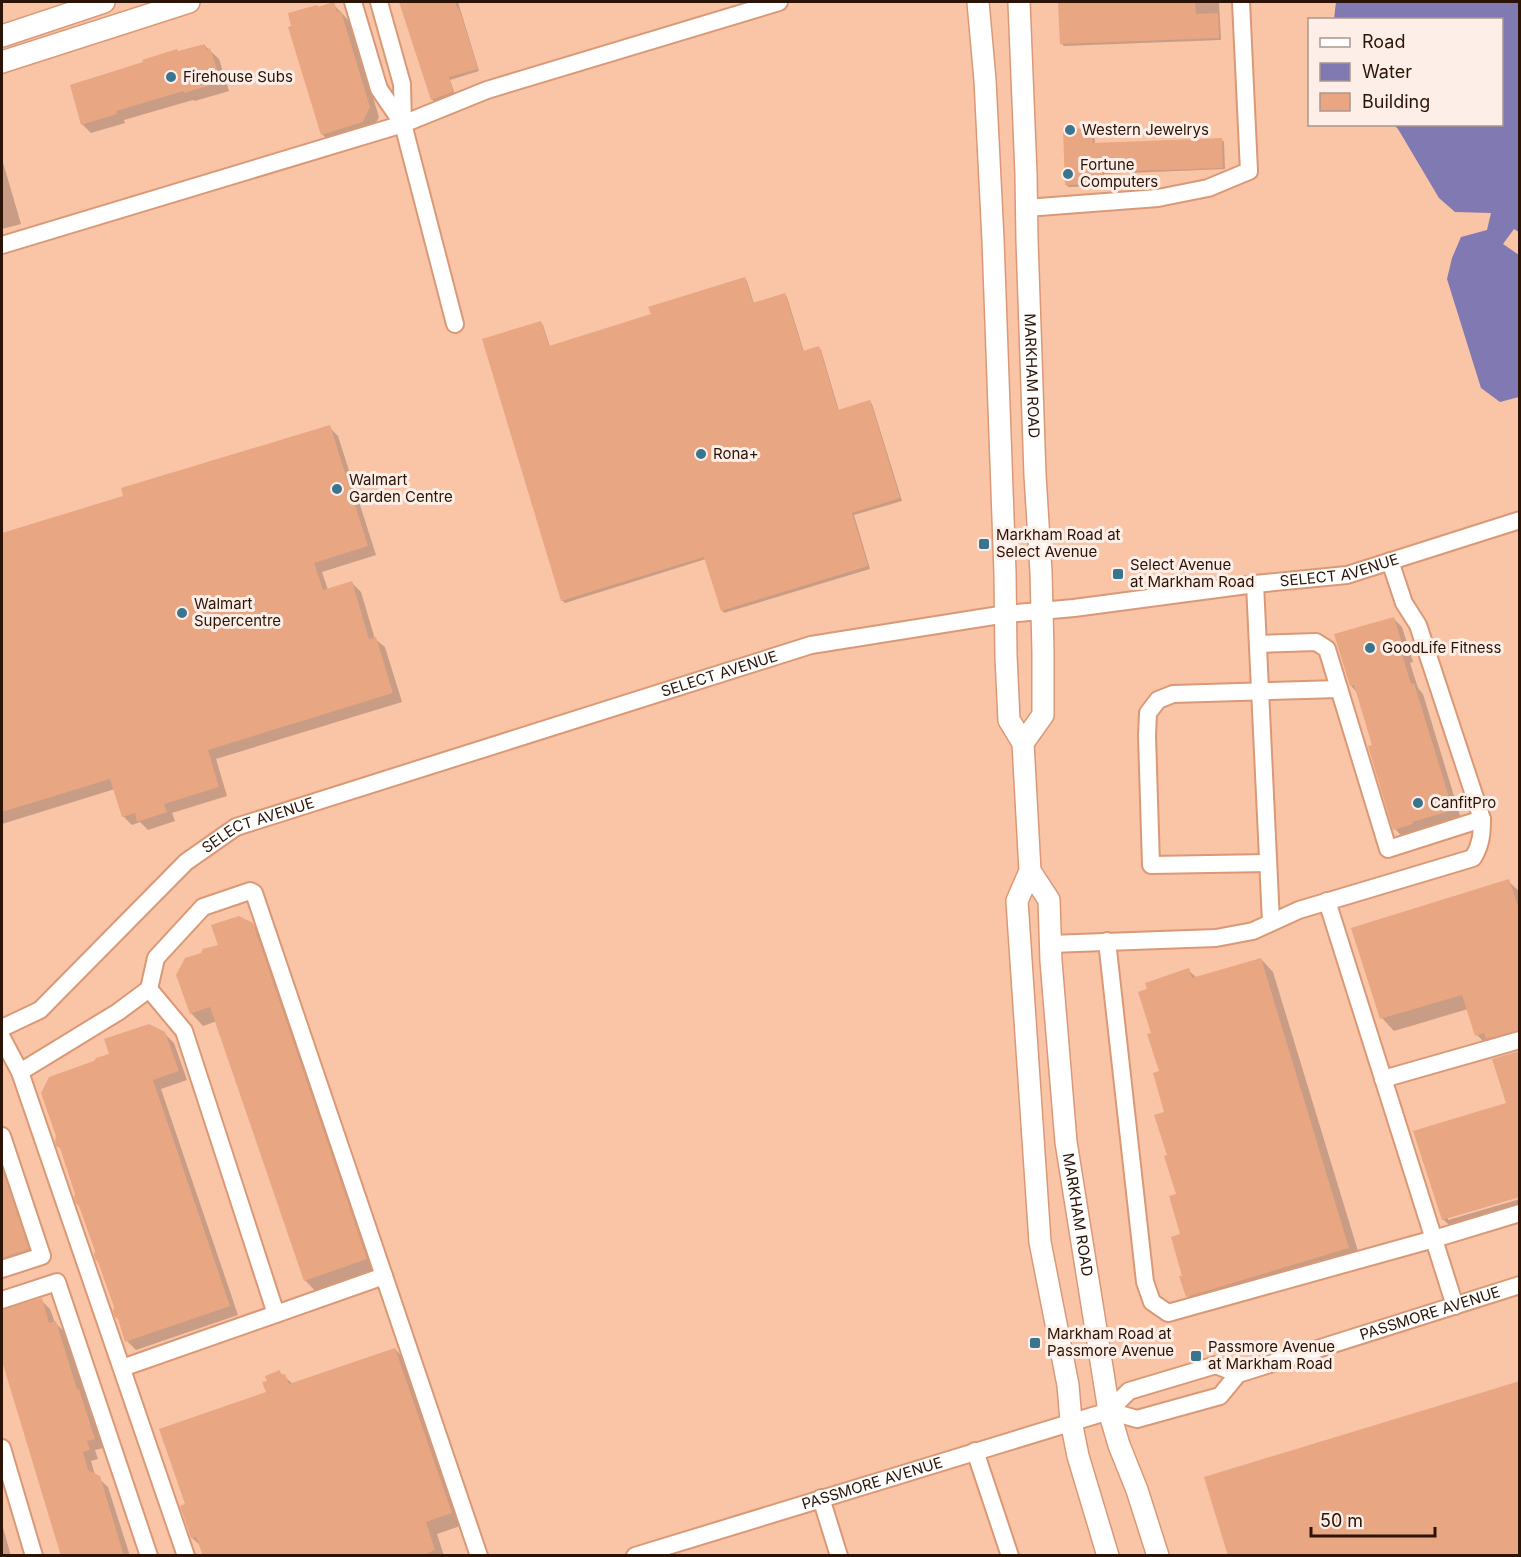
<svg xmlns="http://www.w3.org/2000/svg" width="1521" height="1557" font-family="Inter,sans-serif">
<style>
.water{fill:#8079b2}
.shadow{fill:#0003}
.building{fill:#e8a683}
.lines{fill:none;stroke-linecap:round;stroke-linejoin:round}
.minor-casing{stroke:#da9976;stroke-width:20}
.major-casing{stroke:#da9976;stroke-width:24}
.minor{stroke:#fff;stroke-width:16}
.major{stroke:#fff;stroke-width:21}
.poi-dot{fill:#3a748d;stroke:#fdefe8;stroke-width:2}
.labels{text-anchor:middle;stroke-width:6;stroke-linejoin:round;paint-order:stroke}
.poi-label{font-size:15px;fill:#2b1306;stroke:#fdefe8;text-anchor:start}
.street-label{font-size:15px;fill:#2b1306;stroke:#fdefe8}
</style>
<rect width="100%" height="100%" fill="#fac4a7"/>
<path class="water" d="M1336 2H1519V232L1514 229 1503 244 1519 255V397L1500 402 1481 388 1447 279 1452 258 1461 237 1487 230 1491 213 1455 212 1439 198 1398 129 1394 125 1502 124V20L1334 19Z"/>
<g class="shadow">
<path d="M401 2H458L479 71 450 80 455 95 434 102 432 99Z"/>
<path d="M1060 2H1219L1221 40 1064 46 1061 43Z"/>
<path d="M333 4 350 22 379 117 372 131 331 143 322 134Z"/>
<path d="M204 45 219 59 229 91 195 101 193 100 124 120 125 123 91 133 82 124 145 63Z"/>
<path d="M1092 129 1094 132 1095 145 1222 140 1224 142 1225 169 1104 174 1105 186 1069 187 1066 185Z"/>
<path d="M2 159 21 224 2 229Z"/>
<path d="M745 279 747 281 754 304 785 295 787 297 804 352 819 348 821 350 839 411 870 402 872 404 902 501 854 515 870 569 724 613 722 610 706 559 565 603 562 600 540 322 543 325 550 347 653 315Z"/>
<path d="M329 427 338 436 376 555 322 572 328 590 352 583 361 592 375 639 385 647 402 702 216 759 227 796 172 813 175 821 148 830 140 822 132 825 123 816 115 789 2 824V535L125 497Z"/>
<path d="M1393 618 1402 627 1413 662 1410 663 1418 688 1423 694 1461 819 1404 838 1395 829 1374 746 1357 692 1351 686Z"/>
<path d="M1508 881 1520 892V1039L1489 1047 1477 1035 1468 1009 1394 1031 1382 1018Z"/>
<path d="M252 924 265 937 379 1272 317 1293 305 1280 217 1021 203 1026 191 1013 220 946Z"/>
<path d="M1261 959 1273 972 1361 1261 1200 1309 1188 1296 1184 1277 1178 1196 1169 1157 1161 1072 1153 1034 1188 970 1197 978Z"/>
<path d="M164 1033 174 1043 187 1080 161 1089 238 1315 136 1350 127 1341 115 1307 95 1063Z"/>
<path d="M1520 1053V1196L1448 1217V1220L1520 1199V1213L1456 1232 1443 1219 1508 1104Z"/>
<path d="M2 1152 37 1258 2 1275Z"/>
<path d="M41 1300 50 1309 55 1323 65 1332 85 1396 88 1399 103 1448 95 1450 98 1459 91 1461 95 1475 108 1487 130 1556H62L2 1357V1311H6Z"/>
<path d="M395 1349 407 1362 463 1525 437 1534 444 1556H204L201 1546 192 1538 187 1505 268 1393V1381L279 1372 293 1384Z"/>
<path d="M2 1524 11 1556H2Z"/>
</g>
<g class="building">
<path d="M334 2 337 12 341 11 370 107 363 122 321 135 288 27 291 26 288 13 317 5 318 7Z"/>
<path d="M399 2H455L458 9 459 8 478 69 449 77 453 92 431 100Z"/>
<path d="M1058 2H1195L1196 14 1218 13 1219 38 1060 44Z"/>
<path d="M205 44 206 50 210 48 221 82 184 93V91L116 111 117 114 81 125 70 85 143 62 142 60 177 49 178 51Z"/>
<path d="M1092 128 1093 143 1222 138 1223 168 1103 172V184L1065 185 1063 129Z"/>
<path d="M745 277 753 303 785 293 803 351 819 346 838 410 870 400 900 498 852 513 868 566 721 611 704 557 561 601 482 339 541 321 549 346 651 314 648 307Z"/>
<path d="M330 425 368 546 314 563 323 590 352 581 369 639 376 637 393 693 208 750 219 787 164 804 167 812 137 822 135 813 122 817 110 779 2 812V533L123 496 121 488Z"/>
<path d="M1394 617 1405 653 1402 654 1411 684 1414 683 1453 810 1412 822 1413 824 1393 830 1368 746 1372 745 1354 685 1350 686 1334 634Z"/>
<path d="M1509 879 1520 912V1030L1486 1039 1484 1033 1475 1036 1462 995 1380 1019 1351 928Z"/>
<path d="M239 916 253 923 367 1259 304 1281 210 1007 190 1014 176 975 185 958 201 953 203 949 218 945 211 925Z"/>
<path d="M1261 958 1349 1248 1186 1297 1179 1276H1182L1171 1237 1180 1234 1169 1196 1176 1194 1164 1156 1167 1155 1154 1115 1164 1112 1153 1073 1159 1071 1147 1034 1151 1033 1138 992 1147 989 1145 983 1189 968 1192 978Z"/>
<path d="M149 1024 165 1032 179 1071 153 1080 230 1306 125 1342 118 1319 115 1317 113 1311 114 1307 98 1262 95 1259 94 1254 95 1251 79 1206 76 1203 74 1197 75 1194 60 1148 56 1146 55 1141 56 1136 41 1093 49 1077 94 1061 96 1058 109 1054 104 1039Z"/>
<path d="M1520 1051V1197L1442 1220 1413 1131 1506 1103 1492 1059Z"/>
<path d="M2 1168 29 1249 2 1258Z"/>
<path d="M42 1298 49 1323 56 1321 77 1389H79L95 1439 87 1441 90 1450 83 1452 88 1470 100 1476 124 1556H61L2 1361V1310Z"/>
<path d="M395 1348 452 1513 426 1522 435 1550 421 1556H203L196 1537 191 1538 180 1506 185 1504 159 1429 266 1392 262 1382 267 1381 265 1376 280 1370 281 1375 285 1374 289 1384Z"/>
<path d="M1520 1381V1556H1228L1204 1477Z"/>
</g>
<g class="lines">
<g class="minor-casing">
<g id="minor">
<path d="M353 2 379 89 403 124"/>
<path d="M379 2 402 84 403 124 455 324"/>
<path d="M1026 208 1158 198 1208 188 1249 171 1241 2"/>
<path d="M2 245 403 124 487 90 779 2"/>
<path d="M1255 584 1271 922"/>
<path d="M1258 644 1316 642 1327 649 1388 849 1482 819"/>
<path d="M1268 863 1151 865 1147 736 1148 713 1158 700 1173 694 1339 689"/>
<path d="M1327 901 1455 1306"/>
<path d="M1107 941 1145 1282 1152 1302 1168 1313 1434 1239 1520 1213"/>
<path d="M1050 944 1216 938 1253 931 1299 910 1473 858C1481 845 1482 834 1482 819L1418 625 1404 603 1390 561"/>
<path d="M149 989 184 1031 276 1314"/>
<path id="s1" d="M2 1028 40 1010 186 862 236 827 811 645 1006 614 1074 608 1255 584 1347 575 1520 520"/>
<path d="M2 1038 20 1072 186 1556"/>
<path d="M20 1072 118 1012 149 989 156 958 203 907 250 891 254 893 479 1556"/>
<path d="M1383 1079 1520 1040"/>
<path d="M2 1136 42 1256 2 1269"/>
<path d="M2 1300 57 1282 149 1556"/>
<path d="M122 1368 384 1276"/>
<path id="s2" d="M1109 1411 1137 1419 1220 1396 1238 1374 1520 1285"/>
<path d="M2 1448 34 1556"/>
<path d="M975 1451 1010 1556"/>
<path d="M821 1498 839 1556"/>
<path id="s3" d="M635 1556 1109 1411 1129 1391 1216 1365 1238 1374"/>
</g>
</g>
<g class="major-casing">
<g id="major">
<path d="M978 2 985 80 993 240 1005 573 1006 656 1009 720 1023 743 1030 871 1017 901 1040 1242 1068 1385 1071 1421 1078 1456 1108 1556"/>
<path id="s4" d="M1019 2 1026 174 1027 240 1035 475 1041 572 1043 652V715L1023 743"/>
<path d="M2 36 104 2"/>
<path d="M2 62 189 2"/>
<path id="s5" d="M1030 871 1049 900 1051 961 1066 1142 1109 1411 1119 1445 1137 1490 1158 1556"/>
</g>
</g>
<use href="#minor" class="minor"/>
<use href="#major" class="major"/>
</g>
<g class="poi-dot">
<circle cx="171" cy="77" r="6"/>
<circle cx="1070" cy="130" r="6"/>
<circle cx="1068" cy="174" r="6"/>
<circle cx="701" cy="454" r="6"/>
<circle cx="337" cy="489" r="6"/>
<rect x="978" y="538" width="12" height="12" rx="3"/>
<rect x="1112" y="568" width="12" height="12" rx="3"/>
<circle cx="182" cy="613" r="6"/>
<circle cx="1370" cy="648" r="6"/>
<circle cx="1418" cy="803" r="6"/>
<rect x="1029" y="1337" width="12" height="12" rx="3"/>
<rect x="1190" y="1350" width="12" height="12" rx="3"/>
</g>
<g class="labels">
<g class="poi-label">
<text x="183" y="82">Firehouse Subs</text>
<text x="1082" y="135">Western Jewelrys</text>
<text x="1080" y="170">Fortune<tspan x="1080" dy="17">Computers</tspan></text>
<text x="713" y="459">Rona+</text>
<text x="349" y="485">Walmart<tspan x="349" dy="17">Garden Centre</tspan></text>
<text x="996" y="540">Markham Road at<tspan x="996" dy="17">Select Avenue</tspan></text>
<text x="1130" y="570">Select Avenue<tspan x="1130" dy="17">at Markham Road</tspan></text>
<text x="194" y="609">Walmart<tspan x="194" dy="17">Supercentre</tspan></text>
<text x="1382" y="653">GoodLife Fitness</text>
<text x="1430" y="808">CanfitPro</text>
<text x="1047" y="1339">Markham Road at<tspan x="1047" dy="17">Passmore Avenue</tspan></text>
<text x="1208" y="1352">Passmore Avenue<tspan x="1208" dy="17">at Markham Road</tspan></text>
</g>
<g class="street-label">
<text dy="5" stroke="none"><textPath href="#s4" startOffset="374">MARKHAM ROAD</textPath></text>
<text dy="5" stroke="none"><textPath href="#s1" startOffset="1448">SELECT AVENUE</textPath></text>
<text dy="5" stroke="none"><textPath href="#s1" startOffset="818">SELECT AVENUE</textPath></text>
<text dy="5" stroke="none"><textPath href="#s1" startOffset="332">SELECT AVENUE</textPath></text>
<text dy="5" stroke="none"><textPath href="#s5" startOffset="351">MARKHAM ROAD</textPath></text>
<text dy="5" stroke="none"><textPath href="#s2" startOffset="345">PASSMORE AVENUE</textPath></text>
<text dy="5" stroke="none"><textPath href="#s3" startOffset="248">PASSMORE AVENUE</textPath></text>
</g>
</g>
<rect width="1521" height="1557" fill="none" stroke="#2b1306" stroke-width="6"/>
<rect x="1308" y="18" width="195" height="108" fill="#fdefe8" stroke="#a9978e" stroke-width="1.5"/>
<rect x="1320" y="38" width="30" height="9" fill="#ffffff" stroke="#a9978e" stroke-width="1.5"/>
<text x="1362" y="48" font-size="18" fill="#2b1306">Road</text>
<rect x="1320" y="63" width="30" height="18" fill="#8079b2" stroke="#a9978e" stroke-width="1.5"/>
<text x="1362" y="78" font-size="18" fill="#2b1306">Water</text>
<rect x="1320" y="93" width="30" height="18" fill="#e8a683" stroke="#a9978e" stroke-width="1.5"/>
<text x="1362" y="108" font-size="18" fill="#2b1306">Building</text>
<path d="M1311 1527v9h124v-9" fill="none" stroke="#2b1306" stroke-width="3"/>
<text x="1320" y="1527" font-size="18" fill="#2b1306" stroke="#fdefe8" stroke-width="4.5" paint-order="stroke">50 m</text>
</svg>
